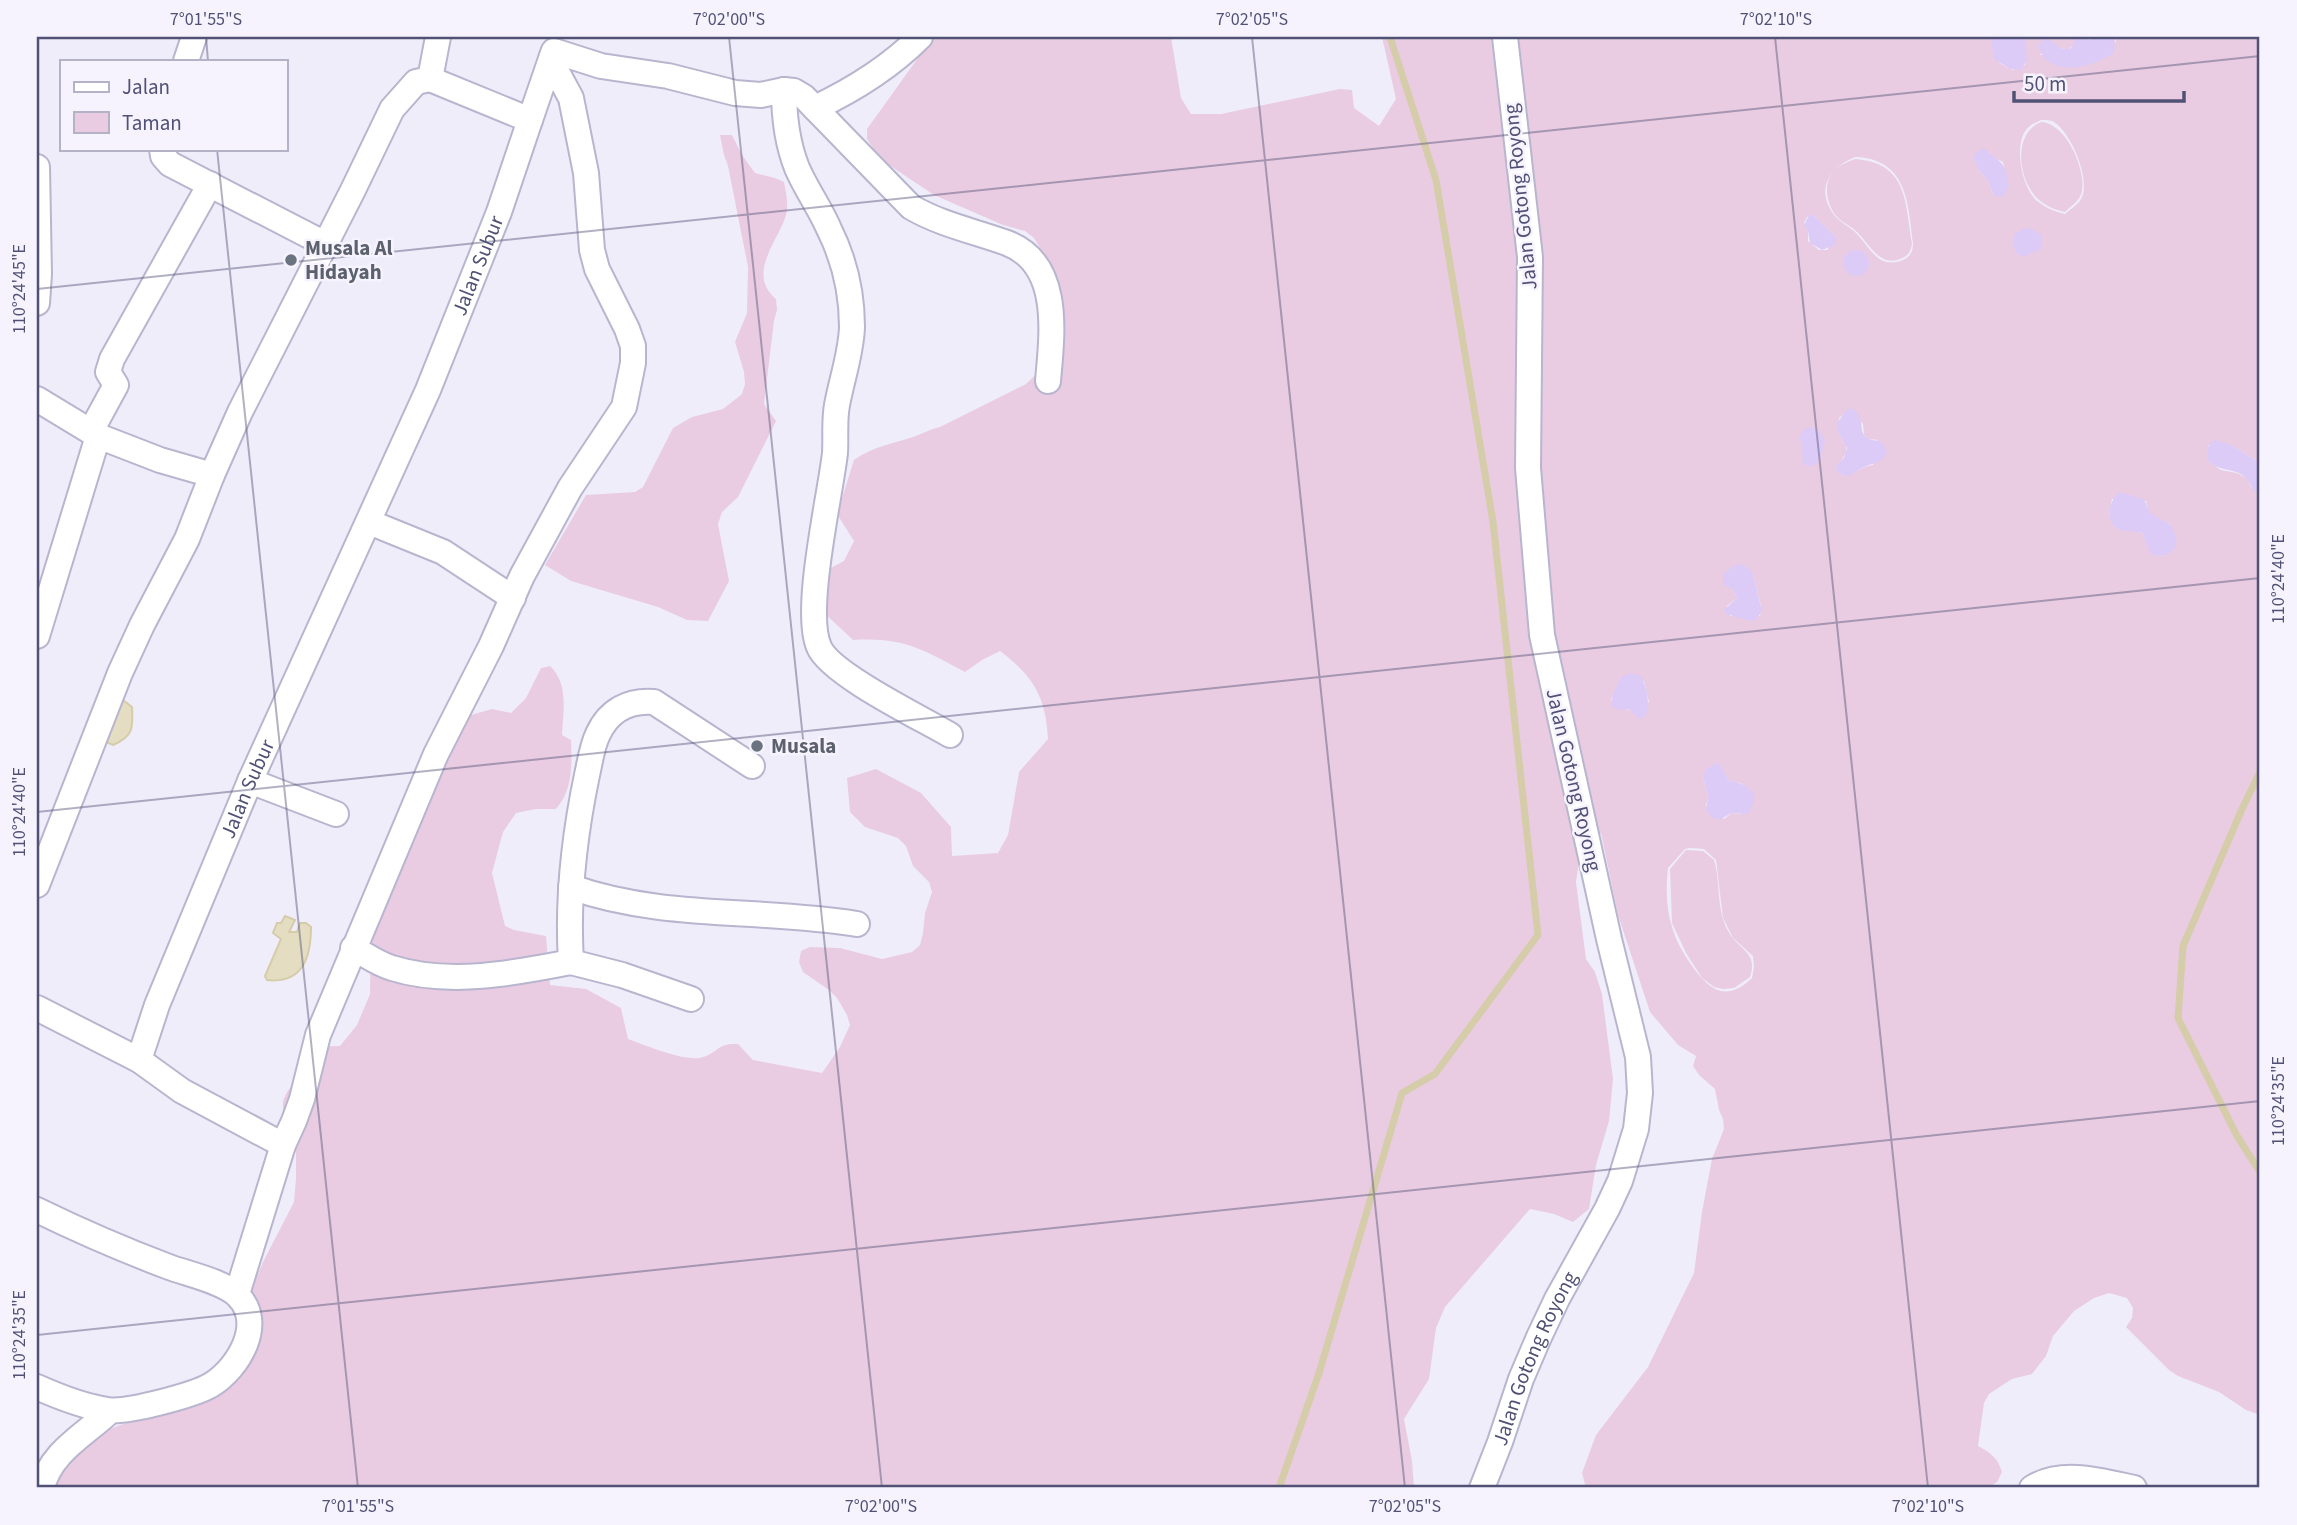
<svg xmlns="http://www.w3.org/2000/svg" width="2297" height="1525" font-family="'Source Sans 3',sans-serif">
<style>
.green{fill:#e9cce2;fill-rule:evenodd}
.sand{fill:#ddcbf7}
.water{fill:#e4ddc2;stroke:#d5cca9;stroke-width:2}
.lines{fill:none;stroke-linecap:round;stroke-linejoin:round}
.stream{stroke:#d5cca9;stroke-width:7}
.street-casing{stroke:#b8b5cf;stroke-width:28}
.street{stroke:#fff;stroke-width:24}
.ticks{fill:none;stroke:#515175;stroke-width:2;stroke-opacity:0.45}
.worship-dot{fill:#6b7280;stroke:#f6f3fe;stroke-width:2.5}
.labels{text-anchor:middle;stroke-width:5;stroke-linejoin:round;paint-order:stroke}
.street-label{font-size:21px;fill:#515175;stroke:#f6f3fe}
.worship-label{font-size:21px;font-weight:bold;fill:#5b616d;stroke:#f6f3fe;text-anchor:start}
.neatline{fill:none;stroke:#515175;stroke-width:2.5}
.ticks-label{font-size:18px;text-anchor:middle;fill:#515175}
</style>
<rect width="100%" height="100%" fill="#f0edfb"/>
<g class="green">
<path d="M933 37H1171L1181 98 1191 114H1221L1340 89 1352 90 1354 108 1379 126 1396 99 1382 37H1990C1994 56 1993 62 2013 70L2025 65 2026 60 2024 37H2093L2091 40 2086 38 2066 50 2057 47 2049 39 2040 55 2116 42 2115 37H2260V463L2231 445H2208V461L2221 470 2237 473 2247 478 2251 487 2260 494V1415L2246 1410 2219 1392 2178 1376 2169 1370 2126 1327 2132 1318 2133 1308 2127 1298 2109 1293 2094 1298 2074 1311 2053 1336 2046 1356 2032 1374 2012 1379 1989 1394 1984 1403 1978 1446C1991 1453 1998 1458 2002 1472L1997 1482 1988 1488H1586L1582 1473 1596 1435 1648 1367 1694 1273 1702 1212 1712 1159 1724 1129 1723 1119 1719 1110 1715 1089 1699 1075 1693 1066 1696 1056 1678 1045 1650 1012 1618 915 1601 833 1581 850 1576 882 1586 959 1595 972 1602 994 1613 1079 1609 1121 1596 1165 1589 1209 1573 1222 1554 1214 1530 1209 1445 1307 1436 1328 1429 1379 1404 1419 1412 1461 1414 1488H45L99 1433 220 1388 236 1326 263 1262 294 1202 296 1178V1147L283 1112V1101L287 1092 294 1083 303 1047 340 1046 357 1025 370 994 371 922 461 718 492 709 511 713 526 698 541 668 550 666C569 684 563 711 562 735L571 740C572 764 573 790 556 809H536L516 813 503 832 492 873 505 926 514 930 546 936 550 985 586 989 621 1008 628 1039C645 1045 687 1063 703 1057 719 1052 717 1043 738 1044L753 1060 822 1073 840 1047 850 1025 847 1015 837 998 829 990 803 972 799 962 801 951 810 947 840 948 882 959 912 952 920 945 923 933 925 913 932 892 929 882 913 866 906 846 898 838 865 827 850 812 847 778 876 769 921 793 951 827 952 856 998 853 1008 835 1019 772 1048 739C1046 697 1033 676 1000 651L982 660 965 672C922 649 903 637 853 640L822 611 825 571 844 561 854 541 837 514 854 460C872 447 891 444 913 437 922 434 930 429 940 427L1026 384 1059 352 1064 331 1058 287 1046 258 1034 238 1025 231 1003 225 934 195 880 159 867 139V129ZM2041 120C2043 120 2050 120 2052 121 2070 129 2092 181 2081 199 2078 205 2070 209 2065 214 2055 212 2044 207 2036 200 2022 187 2015 150 2024 133 2028 126 2034 123 2041 120ZM1989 152 1993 157 2003 162 2009 188 1993 195 1988 181 1978 169ZM1855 157C1907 159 1908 202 1913 243 1913 251 1911 256 1903 260 1878 270 1871 248 1856 233 1850 227 1841 223 1835 216 1815 191 1828 168 1855 157ZM1813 215 1836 237 1827 250H1819L1808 241V231L1804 223 1807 217ZM1851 409 1863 424 1864 435 1868 439 1878 440 1873 465C1862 466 1855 474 1843 476L1836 470 1846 453V446L1838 432 1839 418ZM2112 499 2146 501 2149 513 2171 525 2163 556C2147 554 2149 544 2142 533L2118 528 2109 515ZM1753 574 1761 606 1760 616H1730L1727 606 1737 598 1732 589ZM1621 677 1644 681 1649 702 1632 712 1611 700ZM1722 772 1728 780 1743 784 1742 814 1732 813 1724 819 1706 806 1708 797 1703 777ZM1690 848 1704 849 1716 860 1723 918 1733 938 1753 956 1754 967 1752 978C1724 1005 1707 987 1690 963 1682 951 1674 937 1671 923 1666 907 1666 884 1668 868L1685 849Z"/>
<path d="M2041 122C2066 123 2086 169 2082 191 2080 201 2071 206 2065 212 2054 210 2042 204 2035 196 2018 176 2013 134 2041 122Z"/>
<path d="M720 135H732L742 155 755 173 775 178 784 182C786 193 789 204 786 215 778 242 746 274 776 299L777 310 774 321 764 404 776 421 738 497 722 512 718 524 729 581 708 621 687 620 658 607 571 581 545 565 586 495 635 492 643 487 673 428 692 417 723 409 742 394 745 384 744 372 735 342 747 313 748 267 728 166 724 155Z"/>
<path d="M1855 159C1908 163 1905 202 1912 243 1911 252 1908 256 1900 259 1880 267 1870 245 1857 232 1852 227 1845 224 1839 219 1828 209 1822 187 1832 173 1837 166 1847 162 1855 159Z"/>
<path d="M1686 850 1703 851 1714 860C1721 884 1716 909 1728 931 1738 950 1759 952 1750 977L1734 988 1723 989 1714 987 1702 978 1686 953 1672 923 1670 869Z"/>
</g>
<g class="sand">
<path d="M1990 37H2025L2027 60 2021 70 2010 69 1994 59Z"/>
<path d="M2081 37 2091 40 2093 37H2115L2114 53C2092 68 2048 79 2038 46L2045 38C2056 40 2057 53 2071 48L2076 38Z"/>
<path d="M1980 149H1985C2004 166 2005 161 2009 187L2003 197 1993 195 1988 181 1978 169 1973 156Z"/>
<path d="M1809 215H1813L1836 237 1835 245 1822 250 1810 243 1808 231 1804 225Z"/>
<path d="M2031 228 2042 236 2041 249 2023 257 2016 253 2013 241 2015 233 2023 229Z"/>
<circle cx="1856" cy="263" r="13"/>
<path d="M1851 408C1867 417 1857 429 1866 437 1875 444 1882 435 1887 452 1882 464 1875 462 1864 467 1856 471 1853 476 1843 476L1836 470 1837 465 1844 458 1847 448 1838 432 1837 423 1846 411Z"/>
<path d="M1810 427 1819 431 1825 440C1822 453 1821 472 1803 464L1802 446 1799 437 1805 429Z"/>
<path d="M2216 440 2231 445 2260 463V494L2254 491C2251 487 2249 480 2245 477 2235 468 2220 472 2208 461 2207 452 2206 442 2216 440Z"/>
<path d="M2119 492 2144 499 2150 513 2171 525C2174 531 2178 540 2176 546 2172 555 2158 559 2151 553 2146 549 2146 538 2142 533 2135 531 2124 532 2118 529 2103 521 2110 500 2119 492Z"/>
<path d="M1740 564 1750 569 1753 574 1762 611 1756 620 1751 621 1726 614 1724 610 1737 598 1732 589 1723 584V575L1731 567Z"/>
<path d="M1631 673 1641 676C1647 688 1651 705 1645 717L1640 719 1628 709 1618 710 1611 705 1613 694 1621 677Z"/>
<path d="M1716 763 1721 766 1728 780C1749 785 1763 791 1748 814L1732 813 1719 820 1713 818 1706 811 1708 797 1703 777 1706 769Z"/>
</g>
<g class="water">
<path d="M119 697 132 707C133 727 134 736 113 745L103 741Z"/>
<path d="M285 916 295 920 289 932H297L300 923H306L311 927C311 957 303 984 267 980L265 976 281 939 273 933 277 923H281Z"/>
</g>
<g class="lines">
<g class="stream">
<path d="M2260 772 2242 809 2183 946 2178 1018 2237 1136 2260 1172"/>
<path d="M1279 1488 1319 1373 1402 1093 1435 1074 1538 935 1493 522 1436 180 1390 37"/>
</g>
<g class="street-casing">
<g id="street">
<path d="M554 51 601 66 668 76 735 93 761 95 784 90 794 91 804 97 911 207C942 225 974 231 1007 243 1062 264 1052 334 1048 381"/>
<path d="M186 61 194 37"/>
<path d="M430 79 530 120 553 53"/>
<path d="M784 90C784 117 787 143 797 168 806 189 820 208 829 229 844 259 852 294 852 327 851 354 842 378 837 405 834 421 836 437 835 453 830 497 803 611 819 647 830 674 923 719 950 735"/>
<path d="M815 108C853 90 890 67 920 37"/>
<path d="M162 149 163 156 170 164 325 244"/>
<path d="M37 167 39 274 37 303"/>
<path d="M37 399 98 436 160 460 212 475 240 412 353 190 392 109 416 82 430 79 438 37"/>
<path d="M91 431 116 385 108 372 112 359 210 184"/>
<path d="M369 522 443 552 513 598"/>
<path d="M37 636 98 436"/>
<path d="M250 781 336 814"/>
<path d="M37 885 120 673 142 625 187 539 212 475"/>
<path d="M571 887C664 920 761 908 857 924"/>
<path d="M353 948C366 955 378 964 392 968 449 986 515 973 571 962 567 899 574 837 587 775 590 762 592 746 598 734 609 710 629 700 654 702L752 766"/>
<path d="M571 962 622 975 691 999"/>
<path d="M37 1008 139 1060 182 1091 283 1145 294 1121 302 1099 318 1035 436 754 491 646 522 576 570 488 624 407 633 363V346L627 329 597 269 592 250 586 173 571 98 551 61"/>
<path id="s1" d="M139 1060 157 1005 250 781 428 390 499 212 530 120"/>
<path d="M37 1210C80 1231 124 1250 169 1267 188 1274 225 1282 238 1296 265 1323 239 1368 211 1385 194 1395 127 1413 108 1410 86 1407 57 1396 37 1387"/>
<path d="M237 1294 283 1145"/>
<path d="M42 1488C50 1452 85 1435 110 1411"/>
<path id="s2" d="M1482 1488 1500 1442 1521 1379 1539 1337 1557 1299 1607 1209 1620 1181 1636 1129 1640 1093 1638 1057 1609 939 1542 635 1528 468 1530 257 1505 37"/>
<path d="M2032 1488C2062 1469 2102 1481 2134 1488"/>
</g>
</g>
<use href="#street" class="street"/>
</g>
<path class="ticks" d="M206 37 208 61M729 37 882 1488M1252 37 1405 1488M1775 37 1928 1488M217 149 358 1488M37 289 2260 56M37 812 2260 578M37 1335 2260 1101"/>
<g class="worship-dot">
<circle cx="291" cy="260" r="7"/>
<circle cx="757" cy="746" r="7"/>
</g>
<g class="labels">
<g class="street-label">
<text transform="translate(1520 197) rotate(-96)" y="7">Jalan Gotong Royong</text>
<text dy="7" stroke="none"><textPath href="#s1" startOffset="864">Jalan Subur</textPath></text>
<text transform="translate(1574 780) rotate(77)" y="7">Jalan Gotong Royong</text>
<text dy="7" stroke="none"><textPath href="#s1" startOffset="292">Jalan Subur</textPath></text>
<text dy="7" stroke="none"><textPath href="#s2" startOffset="140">Jalan Gotong Royong</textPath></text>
</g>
<g class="worship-label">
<text x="305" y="255">Musala Al<tspan x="305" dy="24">Hidayah</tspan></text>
<text x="771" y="753">Musala</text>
</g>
</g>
<rect width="2297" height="1525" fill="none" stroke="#f6f3fe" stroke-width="77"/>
<rect x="60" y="60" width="228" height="91" fill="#f6f3fe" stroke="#b4b2c7" stroke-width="2"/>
<rect x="74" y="82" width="35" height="10" fill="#ffffff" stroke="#b4b2c7" stroke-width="2"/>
<text x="122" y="94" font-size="21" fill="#515175">Jalan</text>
<rect x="74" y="112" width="35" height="21" fill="#e9cce2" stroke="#b4b2c7" stroke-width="2"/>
<text x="122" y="130" font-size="21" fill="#515175">Taman</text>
<path d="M2014 91v10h170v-10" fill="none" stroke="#515175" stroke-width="3.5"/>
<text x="2024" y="91" font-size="21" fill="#515175" stroke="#f6f3fe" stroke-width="5" paint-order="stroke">50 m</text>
<rect x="38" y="38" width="2220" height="1448" class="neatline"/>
<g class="ticks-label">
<text x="206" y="25">7°01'55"S</text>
<text x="729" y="25">7°02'00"S</text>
<text x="1252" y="25">7°02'05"S</text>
<text x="1776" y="25">7°02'10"S</text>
<text transform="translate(19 289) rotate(-90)" y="6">110°24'45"E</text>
<text transform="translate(2278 579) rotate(-90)" y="6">110°24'40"E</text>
<text transform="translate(19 812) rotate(-90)" y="6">110°24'40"E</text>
<text transform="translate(2278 1101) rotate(-90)" y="6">110°24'35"E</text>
<text transform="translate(19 1335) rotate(-90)" y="6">110°24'35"E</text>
<text x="358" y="1512">7°01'55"S</text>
<text x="881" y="1512">7°02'00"S</text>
<text x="1405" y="1512">7°02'05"S</text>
<text x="1928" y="1512">7°02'10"S</text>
</g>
</svg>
